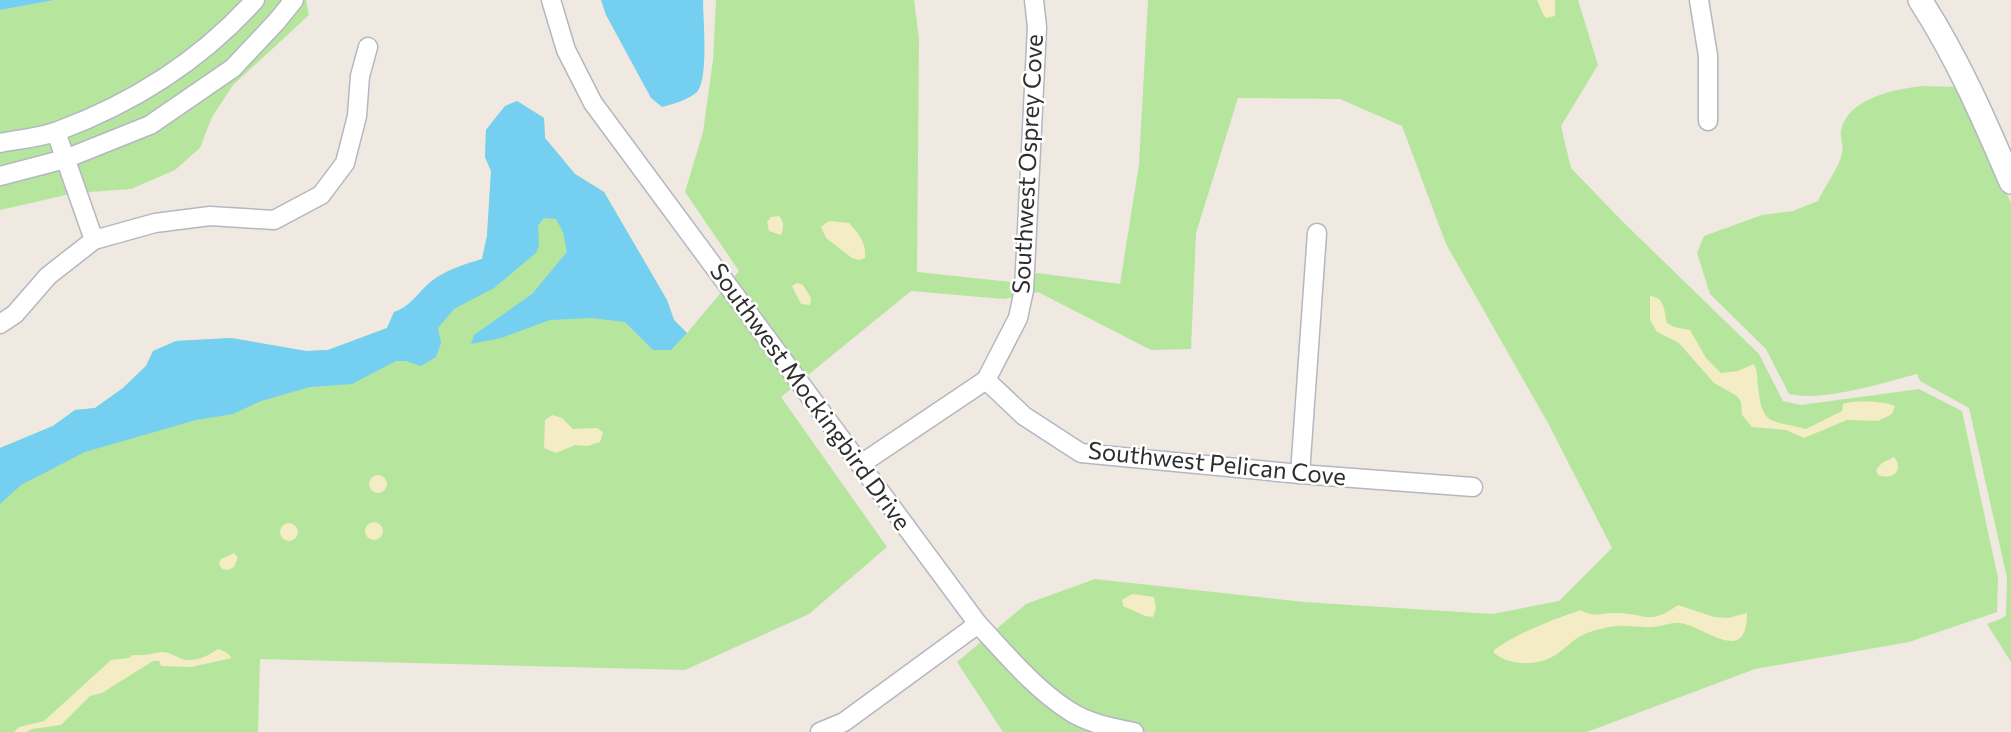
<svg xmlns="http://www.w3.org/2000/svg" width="2011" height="732" font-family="Commissioner,sans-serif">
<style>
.green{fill:#b6e59e}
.sand{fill:#f3ecc5}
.water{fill:#75cff0}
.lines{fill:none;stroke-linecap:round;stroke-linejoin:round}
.minor-casing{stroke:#b4b7c1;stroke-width:21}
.tertiary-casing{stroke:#b4b7c1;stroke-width:26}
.minor{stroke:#fff;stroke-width:18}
.tertiary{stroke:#fff;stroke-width:23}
.labels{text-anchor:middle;stroke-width:5;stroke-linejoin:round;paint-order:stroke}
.street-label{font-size:24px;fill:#2e2e2e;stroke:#fff}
</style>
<rect width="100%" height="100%" fill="#efe9e1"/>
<g class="green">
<path d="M55 0H306L309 15 233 85 212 117 200 148 175 170 131 189 75 193 0 210V10Z"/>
<path d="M716 0H914L919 39 917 272 1011 282 1038 273 1120 284 1139 164 1148 0H1578L1598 65 1561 126 1571 168 1621 220 1759 354 1783 401 1801 405 1919 389 1962 411 1998 578 1997 612 1909 642 1755 669 1587 732H1003L957 662 1026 604 1095 579 1304 602 1492 614 1559 601 1612 548 1548 423 1446 244 1402 126 1340 99 1238 98 1196 233 1191 349 1151 350 1038 292 1004 299 911 291 781 397 887 547 809 614 685 670 260 659 258 732H0V448L53 426 75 410 95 408 123 388 146 366 153 351 176 341 231 338 306 351 328 350 387 328 394 312C411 307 419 292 432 281 446 269 465 264 482 259L487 236 491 171 485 157 486 130 505 106 517 101 544 118 545 138 575 174 604 192 667 300 674 320 687 333 739 271 685 192 703 132 713 60Z"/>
<path d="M1922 86 1959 87 2011 203V662L1987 624 2003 618 2006 615 2007 578 1969 408 1920 381 1917 374C1882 383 1824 402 1789 394L1766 349 1710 294 1697 253 1704 236 1762 215 1793 211 1818 201C1824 188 1840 166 1842 153 1844 146 1840 138 1841 131 1847 98 1896 89 1922 86Z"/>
</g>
<g class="sand">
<path d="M1537 0H1555V16L1546 18 1543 14Z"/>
<path d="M779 216C784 221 784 229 781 235L769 231 767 222 771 217Z"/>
<path d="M829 221 849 223C858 233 867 243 865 258L859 260 852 258 826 238 821 227Z"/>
<path d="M797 283 803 285 811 298 810 305 801 304 792 286Z"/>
<path d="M1650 296C1665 297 1664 311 1667 323L1674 327 1690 330 1706 358 1721 373 1738 371 1754 364C1758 372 1757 378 1758 386 1762 426 1770 420 1806 429L1842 411 1843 404C1854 400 1884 401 1895 406L1892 414 1878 421 1847 420 1804 438 1786 430 1752 427 1742 415 1741 402 1737 396 1714 383 1679 343 1657 332 1650 320Z"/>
<path d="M552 415 562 418 573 429 597 428 603 432 600 442 588 446 575 445 556 453 544 448 545 420Z"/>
<path d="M1894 457C1905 470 1892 481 1878 475L1876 470 1882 463Z"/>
<circle cx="378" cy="484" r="9"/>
<circle cx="374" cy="531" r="9"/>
<circle cx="289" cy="532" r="9"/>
<path d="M234 553 238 558 234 567 228 570 222 569 219 564 221 559Z"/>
<path d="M1132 594 1154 597 1156 609 1153 617 1145 616 1123 606 1122 600Z"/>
<path d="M1678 605 1714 617 1728 618 1747 613C1747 667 1706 627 1680 623 1673 622 1667 625 1659 626 1645 629 1631 625 1617 626 1607 627 1594 630 1585 634 1572 639 1563 652 1550 658 1534 666 1508 665 1494 653V650C1520 632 1551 620 1581 610 1593 618 1601 613 1614 613 1644 612 1648 627 1678 605Z"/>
<path d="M218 649 226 652 232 658 191 667 161 666 159 661H153L102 693 90 696 61 725 32 729 26 732H14L19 727 44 721 111 660 129 658 132 655C143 656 150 654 160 652 171 651 177 659 187 660 197 661 210 655 218 649Z"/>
</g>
<g class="water">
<path d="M0 0H55L0 10Z"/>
<path d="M601 0H703C703 19 709 79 697 92 688 100 673 104 662 107L651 98 606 15Z"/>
<path d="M517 101 544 118 545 138 575 174 604 192 667 300 674 320 687 333 671 350H653L625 322 592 318 550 320 501 338 471 344 474 335 532 294 567 252 563 232 556 219 544 218 538 226 539 245 536 253 494 288 454 309 438 328 441 343 436 357 421 366 406 361H396L352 384 310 387 261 401 233 414 196 420 85 452 21 485 0 504V448L53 426 75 410 95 408 123 388 146 366 153 351 176 341 231 338 306 351 328 350 387 328 394 312C413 306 420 288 436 278 451 269 466 264 482 259L487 236 491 171 485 157 486 130 505 106Z"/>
</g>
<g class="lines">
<g class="minor-casing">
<g id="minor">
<path d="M551 0 566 50 593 103 978 624C1006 654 1034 688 1068 710 1087 723 1112 728 1134 732"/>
<path d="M1699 0 1708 56V121"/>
<path d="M56 132 94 240"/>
<path d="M0 143C19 139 40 138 58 131 133 103 202 59 255 0"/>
<path d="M0 176 65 159 150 125 233 68 277 21 294 0"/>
<path d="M0 324 15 314 48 276 94 240 155 223 210 216 274 220 321 195 345 163 357 116 360 76 368 47"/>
<path d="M986 380 1024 416 1081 453 1300 474 1473 487"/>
<path d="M861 464 986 380 1018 318 1024 290 1037 27 1034 0"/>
<path d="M1300 474 1317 233"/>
<path d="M820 732 844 722 978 624"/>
</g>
</g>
<g class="tertiary-casing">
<path id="tertiary" d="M1920 0C1957 57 1984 119 2011 182"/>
</g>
<use href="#minor" class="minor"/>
<use href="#tertiary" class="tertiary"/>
</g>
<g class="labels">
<g class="street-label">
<text transform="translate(1028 164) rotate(-87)" y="8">Southwest Osprey Cove</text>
<text transform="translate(810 397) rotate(54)" y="8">Southwest Mockingbird Drive</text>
<text transform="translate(1217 464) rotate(6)" y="8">Southwest Pelican Cove</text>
</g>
</g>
</svg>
